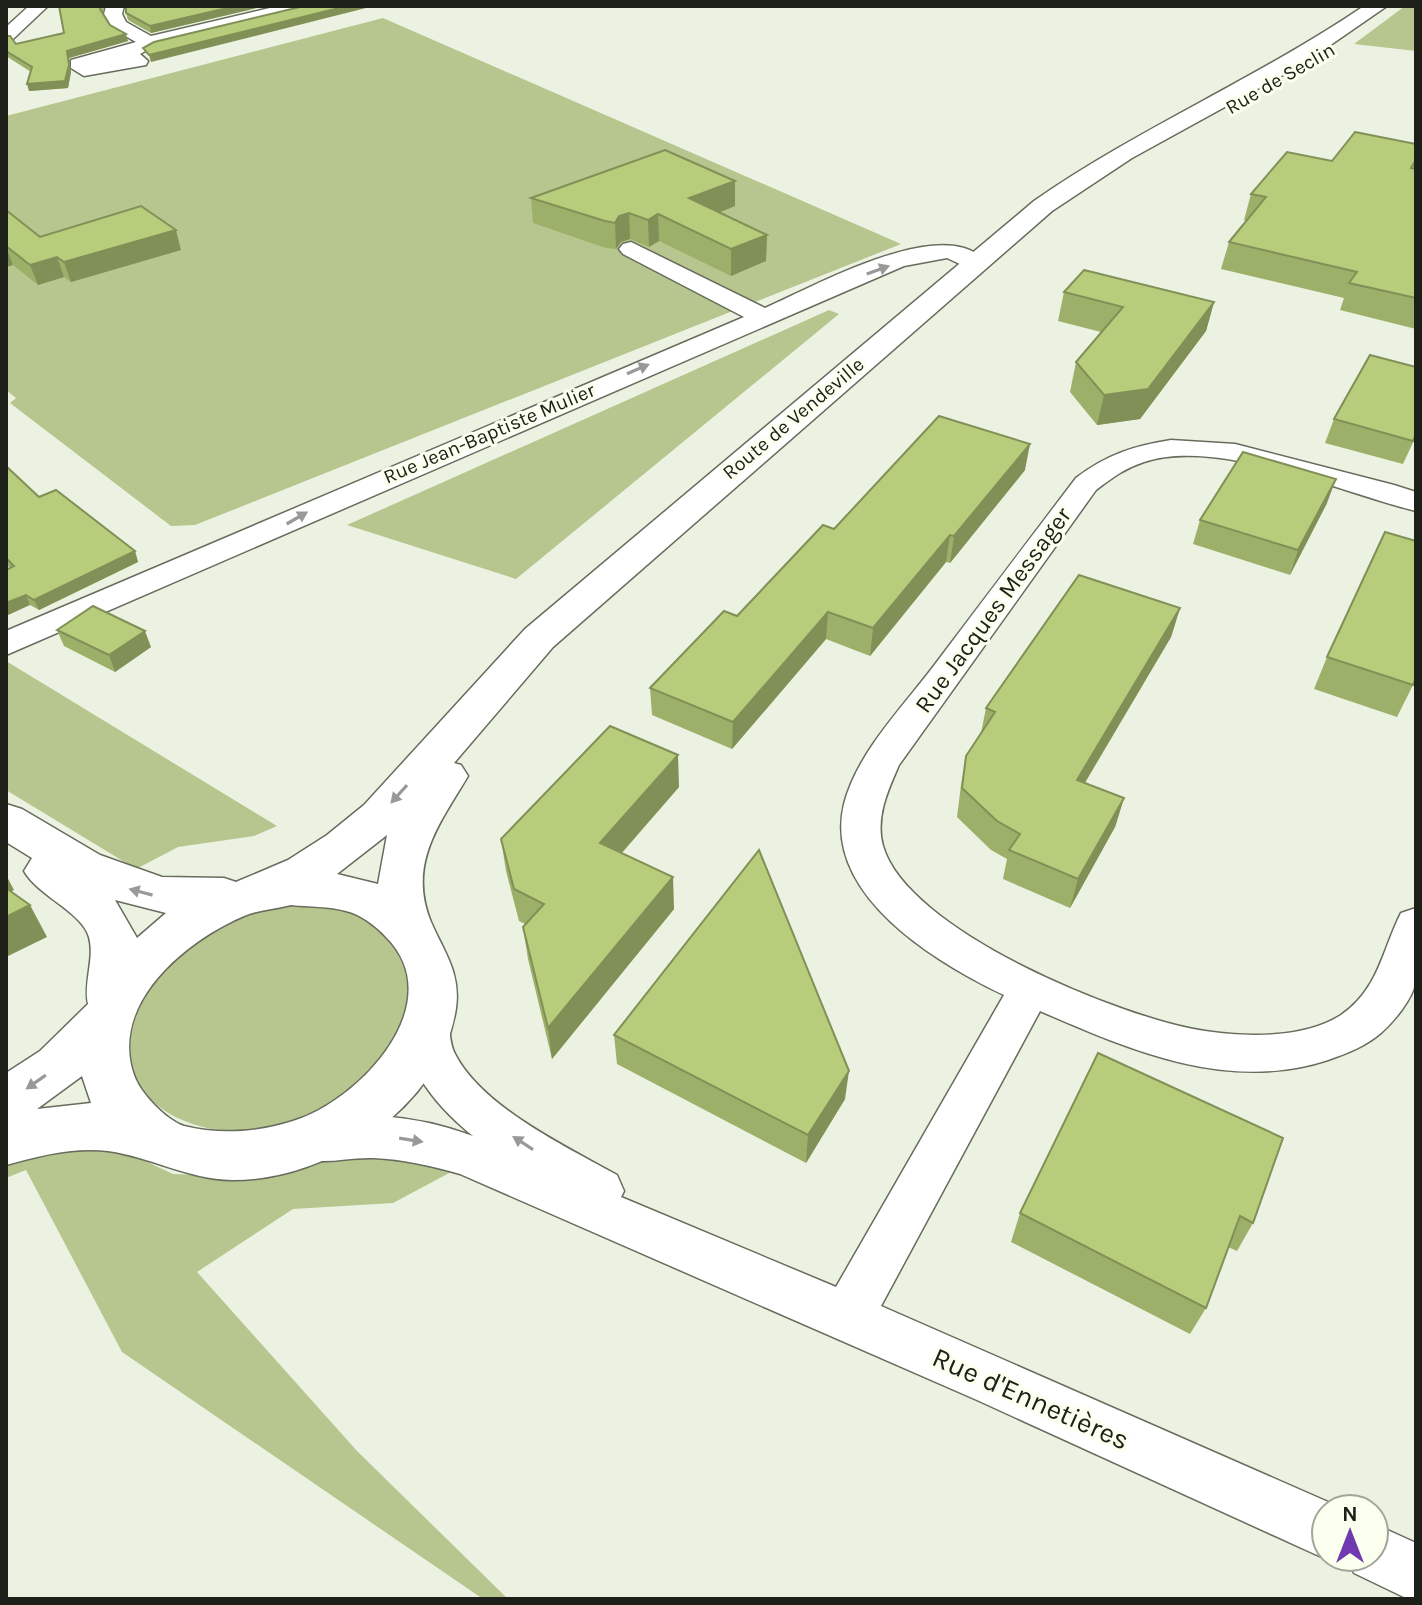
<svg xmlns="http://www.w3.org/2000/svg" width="1422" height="1605" font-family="Karla,sans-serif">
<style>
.green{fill:#b6c68e}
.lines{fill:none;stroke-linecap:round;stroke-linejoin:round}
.minor-casing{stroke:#676c5d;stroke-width:3}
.major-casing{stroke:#676c5d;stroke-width:3}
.minor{fill:#fff;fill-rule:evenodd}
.major{fill:#fff;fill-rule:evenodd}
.wall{fill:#9db06a}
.shaded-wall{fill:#809056}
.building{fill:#b7cd7b;stroke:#809056;stroke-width:2}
.oneway{fill:#999a98}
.labels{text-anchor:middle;stroke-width:6;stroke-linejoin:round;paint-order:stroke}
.far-street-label{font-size:20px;fill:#1d1f19;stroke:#faffee}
.street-label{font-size:24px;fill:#1d1f19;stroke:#faffee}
.near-street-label{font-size:28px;fill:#1d1f19;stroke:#faffee}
</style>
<rect width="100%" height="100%" fill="#ecf2e1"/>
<g class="green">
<path d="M1405 6H1416V51L1354 44Z"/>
<path d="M383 18 901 244 195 525 171 526 10 403 16 398 6 390V116Z"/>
<path d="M829 310 839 314 516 579 347 525Z"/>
<path d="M6 661 277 826 254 836 178 847 136 869 6 790Z"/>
<path d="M283 903C301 905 320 904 337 908 361 913 383 929 395 949 432 1006 381 1074 332 1105 297 1127 243 1138 203 1127 135 1109 111 1058 138 993 144 978 169 963 182 951 191 943 202 929 213 923 233 913 261 909 283 903Z"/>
<path d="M6 1103 75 1138 132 1155 173 1174 256 1177 325 1159 388 1148 453 1171 393 1203 293 1209 197 1272 357 1451 508 1599H483L122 1352 26 1170 6 1178Z"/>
</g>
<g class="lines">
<g class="minor-casing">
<g id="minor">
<path d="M29 6H48L12 40 6 41V27Z"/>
<path d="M106 6H124L122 14 126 22 151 36 278 6H308L305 10 155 46 140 54 148 61 146 65 84 76 71 68V60L136 42 113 29 104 14Z"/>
<path d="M631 242 765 308C811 288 949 210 987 264L975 271 947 258 904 266 6 655V631L744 317 623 254 619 249 623 244Z"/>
<path d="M1171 440 1235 444 1394 485 1416 492V511C1342 493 1218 437 1144 462 1125 468 1112 478 1096 490L899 765C888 790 875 818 883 846 907 931 1123 1019 1205 1031 1246 1037 1304 1039 1341 1015 1379 989 1382 950 1401 913L1416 908C1416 931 1421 959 1416 981 1412 1000 1395 1020 1382 1032 1366 1046 1348 1053 1328 1060 1228 1093 1130 1050 1040 1011L881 1306 1344 1509H1326V1557H1330L1326 1559 1306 1550 977 1400 460 1174C432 1166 403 1159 373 1158 347 1157 322 1166 297 1157L291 1142 297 1127C352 1107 419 1116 473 1136 437 1107 389 1055 414 1006L429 1001 444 1006C452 1022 447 1039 455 1054 482 1107 567 1147 617 1175L624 1191 621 1197 836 1287 1004 995C937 963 822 895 844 804 857 753 902 708 933 667 980 604 1028 541 1076 478 1106 455 1133 446 1171 440Z"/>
<path d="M1374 1524 1416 1543V1599H1408L1354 1573 1347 1557H1374Z"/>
</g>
</g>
<g class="major-casing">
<path id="major" d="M1364 6H1387L1303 64 1132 158 1052 211 553 647 454 763 461 765 468 776C440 823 407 864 431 922 444 952 461 973 456 1008 442 1107 327 1181 232 1180 187 1179 151 1157 108 1151 73 1147 39 1156 6 1165V1073L40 1051 88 1004C83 983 95 959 89 937 82 912 38 896 24 871L32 858 6 842V804L22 809 100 855 162 877 224 878 236 882 288 860 327 835 364 805 525 629 1034 201C1139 128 1258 78 1364 6ZM387 835 378 884 337 874ZM115 900 166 913 137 938ZM291 905C309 907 329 906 346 911 360 914 376 926 386 937 452 1003 359 1101 293 1121 259 1132 219 1135 184 1126 166 1120 140 1093 134 1075 109 1004 185 941 244 916 258 910 276 909 291 905ZM82 1076 91 1103 37 1109Z"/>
</g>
<use href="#minor" class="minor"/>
<use href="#major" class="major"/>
</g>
<g class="wall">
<path d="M105 6 102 13 110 25 128 41 69 58 71 72 68 88 29 91 31 72 6 56V36L16 44 64 33Z"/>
<path d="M265 6 151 33 128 20 126 13Z"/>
<path d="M1416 144V329L1340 310 1344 298 1221 269 1229 242 1246 221 1244 220 1251 194 1332 161Z"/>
<path d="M531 198 735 206 719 213 767 235 766 261 731 276 659 241 649 247 630 239 621 242 616 249 606 248 533 223Z"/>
<path d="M6 210 40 237 181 250 71 282 64 277 38 285 13 265 6 267Z"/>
<path d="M1064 292 1214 302 1206 331 1140 419 1097 425 1070 392 1076 362 1101 332 1058 321Z"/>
<path d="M1334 419 1416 436 1403 464 1325 443Z"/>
<path d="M6 466 39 497 135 551 138 562 39 610 30 605 10 568 6 564Z"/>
<path d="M1025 470 950 563 946 562 870 656 826 639 732 749 652 715 650 688 737 616 834 529Z"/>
<path d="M1327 503 1290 575 1193 544 1200 520Z"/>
<path d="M1180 608 1171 637 1085 783 1124 798 1115 827 1070 908 1003 879 1007 859 991 850 957 817 961 785 966 756 981 733 986 708Z"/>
<path d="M57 630 151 647 115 672 64 646Z"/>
<path d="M1327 657 1413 685 1397 717 1314 689Z"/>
<path d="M679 787 622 853 674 909 552 1059 528 959 523 927 525 924 519 921 506 871 501 839Z"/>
<path d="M614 1035 845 1099 806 1163 617 1064Z"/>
<path d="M1098 1053 1253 1223 1237 1251 1228 1247 1206 1308 1190 1334 1011 1242 1020 1213Z"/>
</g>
<g class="shaded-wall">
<path d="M236 6H265L151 33 150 26Z"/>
<path d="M347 6H374L151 62 149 55Z"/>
<path d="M126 34 128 41 69 58 71 72 68 88 29 91 27 84 67 51Z"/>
<path d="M735 181V206L689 224V198Z"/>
<path d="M629 213 630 239 621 242 616 249 615 223 619 216Z"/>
<path d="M658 214 659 241 649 247 648 220Z"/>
<path d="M176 230 181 250 71 282 64 262Z"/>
<path d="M767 235 766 261 731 276V249Z"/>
<path d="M6 247 13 265 6 267Z"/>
<path d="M57 257 64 277 38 285 30 265Z"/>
<path d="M1214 302 1206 331 1140 419 1097 425 1104 395Z"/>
<path d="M1030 444 1025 470 950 563 954 536Z"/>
<path d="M1336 479 1327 503 1290 575 1298 550Z"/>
<path d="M950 535 946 562 870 656 873 628Z"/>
<path d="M135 551 138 562 39 610 34 600Z"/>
<path d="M26 595 30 605 6 616V603Z"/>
<path d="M1180 608 1171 637 1069 809 1077 780Z"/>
<path d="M828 612 826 639 732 749 733 722Z"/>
<path d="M145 631 151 647 115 672 109 655Z"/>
<path d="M678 755 679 787 602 875 600 843Z"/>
<path d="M1124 798 1115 827 1070 908 1078 879Z"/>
<path d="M6 875 14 890 6 894Z"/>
<path d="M673 877 674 909 552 1059 548 1028Z"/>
<path d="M30 905 47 937 6 957V917Z"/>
<path d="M849 1071 845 1099 806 1163 808 1135Z"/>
</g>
<g class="building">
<path d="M59 6H101L100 9 110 25 126 34 67 51 69 65 65 81 27 84 32 67 6 51V36H10L16 44 64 33Z"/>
<path d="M126 6H236L150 26 126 13Z"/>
<path d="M304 6H347L149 55 143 48 154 42Z"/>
<path d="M1355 132 1416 144V160L1411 168 1416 169V298L1349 283 1357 272 1229 242 1266 197 1251 194 1287 152 1332 161Z"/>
<path d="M665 150 735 181 689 198 767 235 731 249 658 214 648 220 629 213 619 216 615 223 605 221 531 198Z"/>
<path d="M141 206 176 230 64 262 57 257 30 265 6 246V210L40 237Z"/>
<path d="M1084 270 1214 302 1148 389 1104 395 1076 362 1123 307 1064 292Z"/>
<path d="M1370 355 1416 367V434L1413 441 1334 419Z"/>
<path d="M939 416 1030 444 954 536 950 535 873 628 828 612 733 722 650 688 724 611 737 616 823 525 834 529Z"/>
<path d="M1243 452 1336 479 1298 550 1200 520Z"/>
<path d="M6 466 39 497 56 490 135 551 34 600 26 595 6 603V570L14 566 6 558Z"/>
<path d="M1385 532 1416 541V677L1413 685 1327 657Z"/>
<path d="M1079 575 1180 608 1077 780 1124 798 1078 879 1009 850 1020 834 997 821 962 788 966 756 995 712 986 708Z"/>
<path d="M93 606 145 631 109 655 57 630Z"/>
<path d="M610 726 678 755 600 843 673 877 548 1028 523 927 544 904 514 889 501 839Z"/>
<path d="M759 850 849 1071 808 1135 614 1035Z"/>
<path d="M6 888 30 905 6 917Z"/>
<path d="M1098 1053 1283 1138 1253 1223 1240 1216 1206 1308 1020 1213Z"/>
</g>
<defs><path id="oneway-solid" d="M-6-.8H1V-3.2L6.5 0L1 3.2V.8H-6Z" transform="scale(2)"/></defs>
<g class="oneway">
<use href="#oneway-solid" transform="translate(878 270) rotate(-20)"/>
<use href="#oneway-solid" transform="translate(638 369) rotate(-23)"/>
<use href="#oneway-solid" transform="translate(297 518) rotate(-30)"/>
<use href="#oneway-solid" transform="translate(399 794) rotate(132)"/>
<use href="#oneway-solid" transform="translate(141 892) rotate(-165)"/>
<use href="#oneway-solid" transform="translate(36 1082) rotate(145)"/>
<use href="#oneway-solid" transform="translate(411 1140) rotate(9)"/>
<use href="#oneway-solid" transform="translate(523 1143) rotate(-147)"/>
</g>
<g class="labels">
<g class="far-street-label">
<text transform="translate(1280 78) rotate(-30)" y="7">Rue de Seclin</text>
<text transform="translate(793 418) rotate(-40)" y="7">Route de Vendeville</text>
<text transform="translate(489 433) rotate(-23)" y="7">Rue Jean-Baptiste Mulier</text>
</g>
<g class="street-label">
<text transform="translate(993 610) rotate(-54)" y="8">Rue Jacques Messager</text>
</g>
<g class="near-street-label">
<text transform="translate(1031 1398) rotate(24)" y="10">Rue d'Ennetières</text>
</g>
</g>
<rect width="1422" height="1605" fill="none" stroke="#1d1f19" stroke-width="16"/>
<g transform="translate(1350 1533)"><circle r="38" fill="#faffee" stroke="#a2a599" stroke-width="2"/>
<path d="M0-6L14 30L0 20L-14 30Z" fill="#7039af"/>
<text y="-12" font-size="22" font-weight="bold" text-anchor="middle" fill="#1d1f19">N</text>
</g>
</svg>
